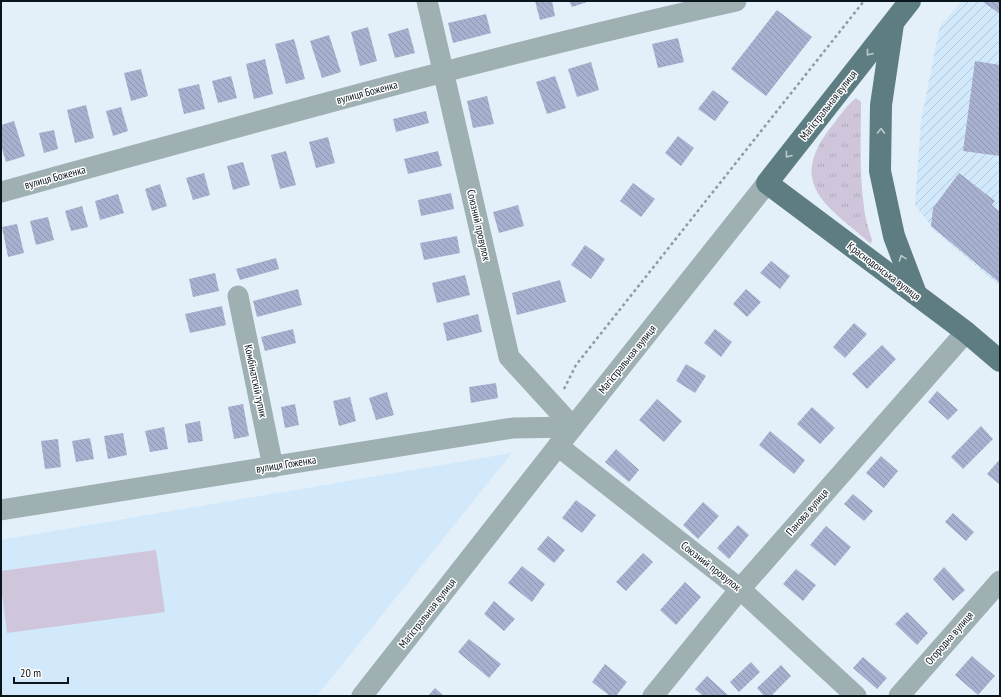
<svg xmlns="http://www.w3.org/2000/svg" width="1001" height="697" font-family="'PT Sans Narrow',sans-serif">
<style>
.built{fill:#d1e9fa}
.industrial{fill:url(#industrial-furrows)}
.grass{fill:url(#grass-tufts)}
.garden{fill:#cfc6dc}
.building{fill:url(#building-back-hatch)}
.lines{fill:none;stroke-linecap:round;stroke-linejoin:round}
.path{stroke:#8e9ba3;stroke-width:2.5;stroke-dasharray:3 3;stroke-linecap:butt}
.minor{stroke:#9fb0b3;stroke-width:21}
.major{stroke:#5d7d82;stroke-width:22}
.oneway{stroke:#becbcd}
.labels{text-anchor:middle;stroke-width:3;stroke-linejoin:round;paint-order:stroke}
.street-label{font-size:11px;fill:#0a161e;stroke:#fff}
</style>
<defs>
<pattern id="industrial-furrows" width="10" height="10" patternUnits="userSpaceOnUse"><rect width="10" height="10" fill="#d1e9fa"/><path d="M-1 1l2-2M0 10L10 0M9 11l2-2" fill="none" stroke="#b2c7d6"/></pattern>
<pattern id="grass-tufts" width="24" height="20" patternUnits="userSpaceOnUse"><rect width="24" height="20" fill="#cfc6dc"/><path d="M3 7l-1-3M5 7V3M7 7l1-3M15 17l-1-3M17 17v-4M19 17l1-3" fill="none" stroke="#b0a9bc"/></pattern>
<pattern id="building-back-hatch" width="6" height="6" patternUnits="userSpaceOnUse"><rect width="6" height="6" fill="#a7b0ce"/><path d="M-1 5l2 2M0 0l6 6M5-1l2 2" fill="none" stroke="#8e97b0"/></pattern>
</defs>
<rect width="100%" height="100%" fill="#e3f0f9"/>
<path class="built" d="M512 453 317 696H1V540Z"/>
<path class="industrial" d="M962 1H1000V286L935 231 915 205 921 121 940 26Z"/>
<path class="grass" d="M856 98 861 102C861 137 859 172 864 207 865 218 869 230 872 240L871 244C831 208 787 187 828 131 837 120 845 107 856 98Z"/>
<path class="garden" d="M156 550 165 612 7 633 1 586V571Z"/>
<g class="building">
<path d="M535 1H552L555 16 540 20Z"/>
<path d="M569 1H590L572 7Z"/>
<path d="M982 1H1000V14Z"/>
<path d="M777 10 812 37 766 96 731 69Z"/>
<path d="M486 14 491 33 453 43 448 23Z"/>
<path d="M368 27 377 61 360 66 351 32Z"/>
<path d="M408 28 415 53 395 58 388 34Z"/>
<path d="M329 35 341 72 322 78 310 41Z"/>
<path d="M678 38 684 62 658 68 652 44Z"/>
<path d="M294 39 305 79 286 84 275 44Z"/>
<path d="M265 59 273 94 254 99 246 64Z"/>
<path d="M975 61 1000 65V156L963 151Z"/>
<path d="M591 62 599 90 577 97 568 69Z"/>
<path d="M141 69 148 96 131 101 124 73Z"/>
<path d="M231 76 237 98 218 103 212 81Z"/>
<path d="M555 76 566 108 547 114 536 82Z"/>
<path d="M199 84 205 109 184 114 178 89Z"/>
<path d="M713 90 729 102 715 121 698 109Z"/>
<path d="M487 96 494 124 473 128 467 101Z"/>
<path d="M86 105 94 138 75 143 67 110Z"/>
<path d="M121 107 128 131 113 136 106 111Z"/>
<path d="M426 111 429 123 396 132 393 119Z"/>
<path d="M14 121 25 156 6 162 1 145V125Z"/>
<path d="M54 130 58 149 44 153 39 133Z"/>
<path d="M678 136 694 148 681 166 665 153Z"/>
<path d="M328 137 335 163 316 168 309 142Z"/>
<path d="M286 151 296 185 280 189 271 155Z"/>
<path d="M438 151 442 166 408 174 404 159Z"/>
<path d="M243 162 250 185 233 190 227 166Z"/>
<path d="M204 173 210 195 193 200 186 178Z"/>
<path d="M959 173 995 201 992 205 1000 212V283L931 226 933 208Z"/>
<path d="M633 183 655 199 641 217 620 201Z"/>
<path d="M160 184 167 206 152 211 145 189Z"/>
<path d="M451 193 454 209 421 216 418 200Z"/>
<path d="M118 194 124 213 100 220 95 201Z"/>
<path d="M518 205 524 226 499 233 493 212Z"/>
<path d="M82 206 88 227 71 231 65 211Z"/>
<path d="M48 217 54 240 36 245 30 221Z"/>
<path d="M17 224 24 253 8 257 2 227Z"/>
<path d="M457 236 460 253 424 260 420 243Z"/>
<path d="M585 245 605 259 591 279 571 265Z"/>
<path d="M276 258 279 269 240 280 236 269Z"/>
<path d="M771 261 790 276 780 289 760 273Z"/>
<path d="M215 273 219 291 193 297 189 279Z"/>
<path d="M465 275 470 295 437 303 432 283Z"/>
<path d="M560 280 566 302 517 315 512 293Z"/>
<path d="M298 289 302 305 257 317 253 301Z"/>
<path d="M746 289 761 302 747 317 733 304Z"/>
<path d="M222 306 226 325 190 333 185 314Z"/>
<path d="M478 314 482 332 447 341 443 323Z"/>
<path d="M854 323 867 334 845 358 833 347Z"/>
<path d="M293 329 296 343 265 351 261 337Z"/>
<path d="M715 329 732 342 721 357 704 343Z"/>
<path d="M882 345 896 359 867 389 852 374Z"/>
<path d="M686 364 706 376 695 393 676 381Z"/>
<path d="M496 383 498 398 471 403 469 387Z"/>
<path d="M937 391 958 410 948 420 928 402Z"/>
<path d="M387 392 394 415 376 420 369 398Z"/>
<path d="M350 397 356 421 339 426 333 401Z"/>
<path d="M657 399 682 421 664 442 639 420Z"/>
<path d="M243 404 249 436 234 439 228 407Z"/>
<path d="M295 404 299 425 285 428 281 407Z"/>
<path d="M812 407 835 428 820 444 797 424Z"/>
<path d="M200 421 203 441 188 443 185 424Z"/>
<path d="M981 426 993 439 963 469 951 457Z"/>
<path d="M164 427 168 449 150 452 145 431Z"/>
<path d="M770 431 805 460 794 474 759 445Z"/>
<path d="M123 433 127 455 108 459 104 436Z"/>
<path d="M90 438 94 459 76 462 72 441Z"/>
<path d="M58 439 61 467 45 469 41 441Z"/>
<path d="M616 449 639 470 629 482 605 462Z"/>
<path d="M881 456 898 471 884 488 866 473Z"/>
<path d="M1000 459V485L987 474Z"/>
<path d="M853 494 873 511 864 521 844 504Z"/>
<path d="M576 500 596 515 582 533 562 518Z"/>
<path d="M703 502 719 516 698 539 683 525Z"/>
<path d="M953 513 974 532 966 541 945 522Z"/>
<path d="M738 525 749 535 729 559 717 548Z"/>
<path d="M826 526 851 547 835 566 810 545Z"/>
<path d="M548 536 565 550 554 563 537 549Z"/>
<path d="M643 553 653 562 626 591 616 582Z"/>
<path d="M522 566 545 584 532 602 508 583Z"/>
<path d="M944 567 965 590 953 601 933 579Z"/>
<path d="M796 569 816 585 803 601 783 584Z"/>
<path d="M685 582 701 597 676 625 660 610Z"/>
<path d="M494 601 515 619 504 631 484 614Z"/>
<path d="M907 612 928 633 917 645 895 624Z"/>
<path d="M469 639 501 664 489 678 458 652Z"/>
<path d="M972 656 995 676 978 695 955 675Z"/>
<path d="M863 657 887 678 877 689 853 668Z"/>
<path d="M751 662 760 672 739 692 730 682Z"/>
<path d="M605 664 627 682 616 696H610L592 682Z"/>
<path d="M781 665 791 676 771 696H764L757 688Z"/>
<path d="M707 676 729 696H703L695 689Z"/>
<path d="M435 688 444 696H428Z"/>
</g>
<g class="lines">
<path class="path" d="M564 389 576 365 864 1"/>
<g class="minor">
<path d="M427 1 509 357 573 427"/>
<path d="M1 192C245 125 489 56 736 1"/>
<path d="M238 296 273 467"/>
<path d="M558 446 740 589 856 696"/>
<path d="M1 510 513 428 573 427"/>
<path d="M362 696 558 446 767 183"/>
<path d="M653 696 740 589 966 332"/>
<path d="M899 696 1000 581"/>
</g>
<g class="major">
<path d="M910 1 767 183 966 332 1000 361"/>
<path d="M893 24 881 105 880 171 894 236 916 294"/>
</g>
</g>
<defs><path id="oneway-chevron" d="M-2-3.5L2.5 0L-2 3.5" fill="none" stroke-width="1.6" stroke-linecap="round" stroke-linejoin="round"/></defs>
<g class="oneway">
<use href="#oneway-chevron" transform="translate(869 53) rotate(128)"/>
<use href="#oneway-chevron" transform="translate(881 131) rotate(-89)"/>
<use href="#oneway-chevron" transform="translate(788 155) rotate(128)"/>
<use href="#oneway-chevron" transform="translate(902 258) rotate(-110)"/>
</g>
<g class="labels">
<g class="street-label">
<text transform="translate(367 92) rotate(-15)" y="4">вулиця Боженка</text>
<text transform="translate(828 105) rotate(-52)" y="4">Магістральная вулиця</text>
<text transform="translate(55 177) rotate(-15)" y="4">вулиця Боженка</text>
<text transform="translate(479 225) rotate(77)" y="4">Союзний провулок</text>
<text transform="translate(884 271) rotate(37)" y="4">Краснодонська вулиця</text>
<text transform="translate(627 359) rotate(-51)" y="4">Магістральная вулиця</text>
<text transform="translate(256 381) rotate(78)" y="4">Комбінатскій тупик</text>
<text transform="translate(286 464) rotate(-9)" y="4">вулиця Гоженка</text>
<text transform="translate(807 512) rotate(-49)" y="4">Панова вулиця</text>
<text transform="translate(711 566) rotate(38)" y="4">Союзний провулок</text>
<text transform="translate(427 613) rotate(-52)" y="4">Магістральная вулиця</text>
<text transform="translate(949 638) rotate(-49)" y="4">Огородна вулиця</text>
</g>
</g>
<rect width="1001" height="697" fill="none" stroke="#0a161e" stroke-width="4"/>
<path d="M14 677v6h54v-6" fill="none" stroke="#0a161e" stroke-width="2"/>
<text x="20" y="677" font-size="12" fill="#0a161e" stroke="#ffffff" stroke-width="3" paint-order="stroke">20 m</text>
</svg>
